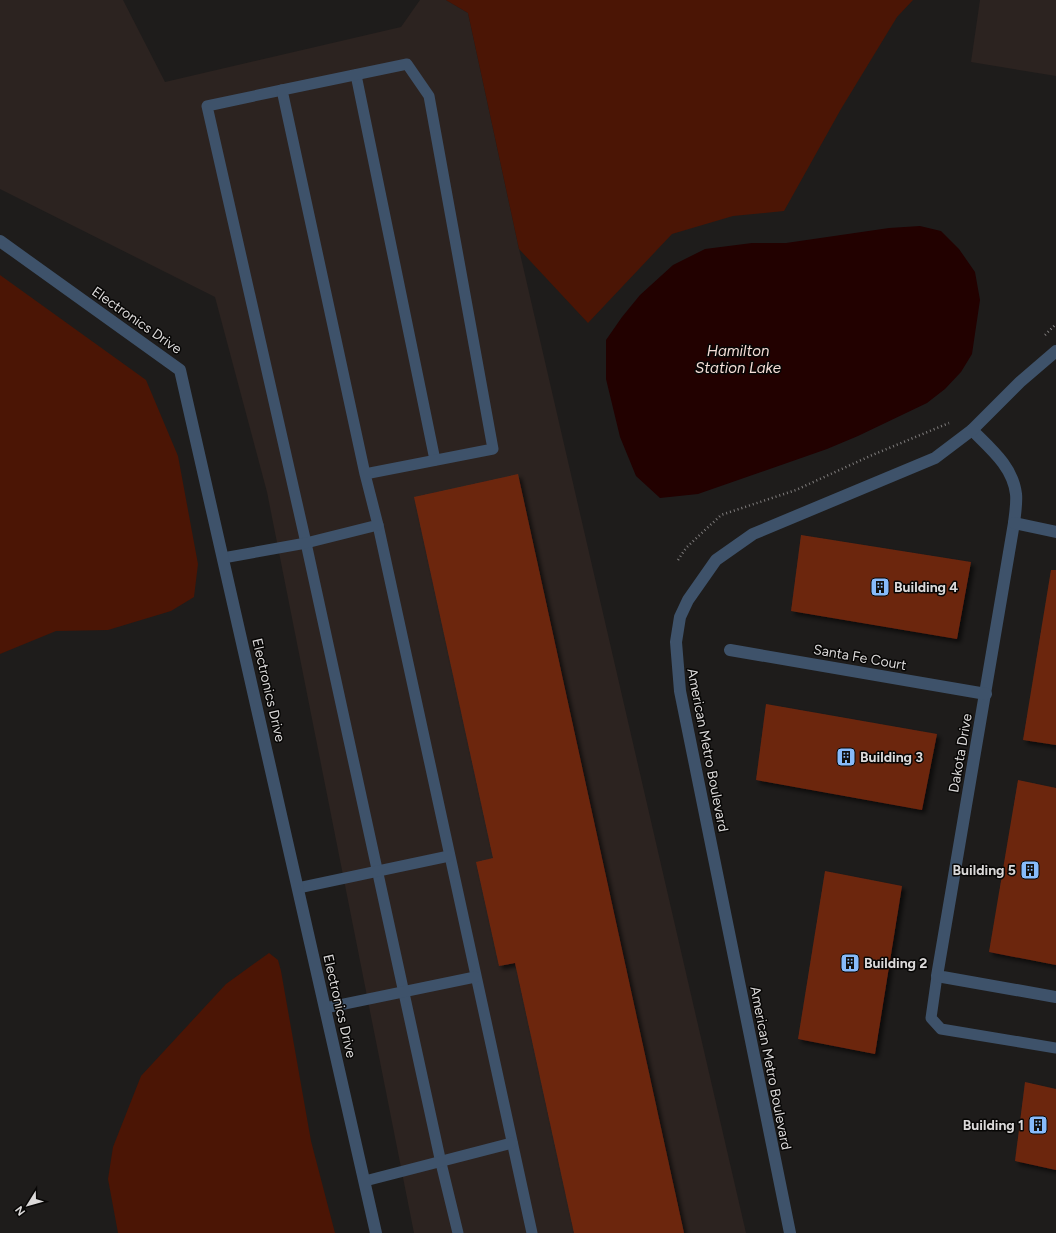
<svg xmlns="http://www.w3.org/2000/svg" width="1056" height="1233" font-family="Figtree,sans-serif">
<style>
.built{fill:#2c2320}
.green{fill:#4b1505}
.water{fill:#220100}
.building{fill:#6c2610;filter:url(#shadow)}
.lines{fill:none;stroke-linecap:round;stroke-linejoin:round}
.path{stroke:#807e7e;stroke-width:2.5;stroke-dasharray:1 3;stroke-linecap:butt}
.lane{stroke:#3e526a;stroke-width:11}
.street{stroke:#3e526a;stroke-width:12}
.labels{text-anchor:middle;stroke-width:3;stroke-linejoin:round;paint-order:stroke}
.street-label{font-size:14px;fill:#dbd9d9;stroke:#080706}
.poi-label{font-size:14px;font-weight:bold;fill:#dbd9d9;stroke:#080706;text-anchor:start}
.water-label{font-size:15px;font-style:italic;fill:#f5ded7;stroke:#080706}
</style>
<defs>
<filter id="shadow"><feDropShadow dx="3.5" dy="3.5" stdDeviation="2" flood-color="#0009"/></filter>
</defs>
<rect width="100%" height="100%" fill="#1e1c1b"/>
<g class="built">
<path d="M0 0H123L165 82 401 27 420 0H446L468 13 519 249 746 1233H414L267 492 215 297 0 189Z"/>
<path d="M980 0H1056V76L971 62Z"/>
</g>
<g class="green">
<path d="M446 0H913L897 17 841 109 784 211 733 216 672 234 588 323 519 249 468 13Z"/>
<path d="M0 275 146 380 178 456 198 564 194 597 171 611 108 630 56 631 0 654Z"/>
<path d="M269 953 278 960 281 971 311 1141 335 1233H118L108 1179 113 1147 141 1076 226 984Z"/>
</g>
<path class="water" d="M920 226 941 231 959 249 975 272 980 300 972 354 961 372 945 389 927 403 858 436 827 449 698 494 660 498 636 476 620 437 606 379V340L622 317 640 295 673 265 705 249 752 243H786L889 228Z"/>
<g class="building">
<path d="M518 474 684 1233H574L515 963 499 966 476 862 493 858 414 497Z"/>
<path d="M801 535 971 562 957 639 791 611Z"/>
<path d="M1051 570H1056V745L1023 740Z"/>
<path d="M766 704 937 734 922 810 756 780Z"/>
<path d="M1018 780 1056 788V965L989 952Z"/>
<path d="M825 871 902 886 875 1054 798 1039Z"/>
<path d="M1025 1082 1056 1089V1170L1015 1161Z"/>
</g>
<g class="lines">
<g class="path">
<path d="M1045 335 1056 324"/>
<path d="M678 560 686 548 721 515 796 490 870 456 949 423"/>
</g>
<g class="lane">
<path d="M356 75 435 460"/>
<path d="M282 90 207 106 306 543 441 1163 458 1233"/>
<path d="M378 525 532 1233"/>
<path d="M223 558 306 543 378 525 365 474 282 90 407 64 429 96 493 449 365 474"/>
<path d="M298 888 449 856"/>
<path d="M937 976 931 1018 941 1029 1056 1048"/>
<path d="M325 1008 475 977"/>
<path d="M365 1181 512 1143"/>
</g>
<g class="street">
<path d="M0 241 180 370 376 1233"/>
<path d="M972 430C991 449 1013 467 1016 494 1017 503 1015 514 1014 523L937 976 1056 997"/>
<path d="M1014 523 1056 532"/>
<path d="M730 650 986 694"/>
<path d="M790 1233 680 691 676 642 680 617 688 600 716 560 753 534 935 458 972 430 1020 382 1056 351"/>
</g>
</g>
<defs>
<g id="building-square" transform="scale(1)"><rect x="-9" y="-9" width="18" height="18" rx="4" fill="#87bbfb" stroke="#080706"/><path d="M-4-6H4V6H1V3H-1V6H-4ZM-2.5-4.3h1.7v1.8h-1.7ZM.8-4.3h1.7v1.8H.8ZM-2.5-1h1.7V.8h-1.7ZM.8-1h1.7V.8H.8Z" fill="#111"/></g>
</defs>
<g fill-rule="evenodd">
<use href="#building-square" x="880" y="587"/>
<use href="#building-square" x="846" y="757"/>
<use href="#building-square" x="1030" y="870"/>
<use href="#building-square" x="850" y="963"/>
<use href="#building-square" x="1038" y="1125"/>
</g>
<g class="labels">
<g class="street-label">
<text transform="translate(137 320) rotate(35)" y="5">Electronics Drive</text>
<text transform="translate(860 657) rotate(10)" y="5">Santa Fe Court</text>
<text transform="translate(269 690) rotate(77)" y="5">Electronics Drive</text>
<text transform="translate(708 750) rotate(79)" y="5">American Metro Boulevard</text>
<text transform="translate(960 753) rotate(-80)" y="5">Dakota Drive</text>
<text transform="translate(340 1006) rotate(77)" y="5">Electronics Drive</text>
<text transform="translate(771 1068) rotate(79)" y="5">American Metro Boulevard</text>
</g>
<g class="poi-label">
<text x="894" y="592">Building 4</text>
<text x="860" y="762">Building 3</text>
<text x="1016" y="875" text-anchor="end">Building 5</text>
<text x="864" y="968">Building 2</text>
<text x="1024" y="1130" text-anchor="end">Building 1</text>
</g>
<g class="water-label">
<text x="738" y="356">Hamilton<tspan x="738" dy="17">Station Lake</tspan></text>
</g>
</g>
<g transform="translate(28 1205) rotate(233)" stroke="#080706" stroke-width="3" paint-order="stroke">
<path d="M0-3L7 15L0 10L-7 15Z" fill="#dbd9d9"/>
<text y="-6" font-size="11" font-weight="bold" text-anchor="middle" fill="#dbd9d9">N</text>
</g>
</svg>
